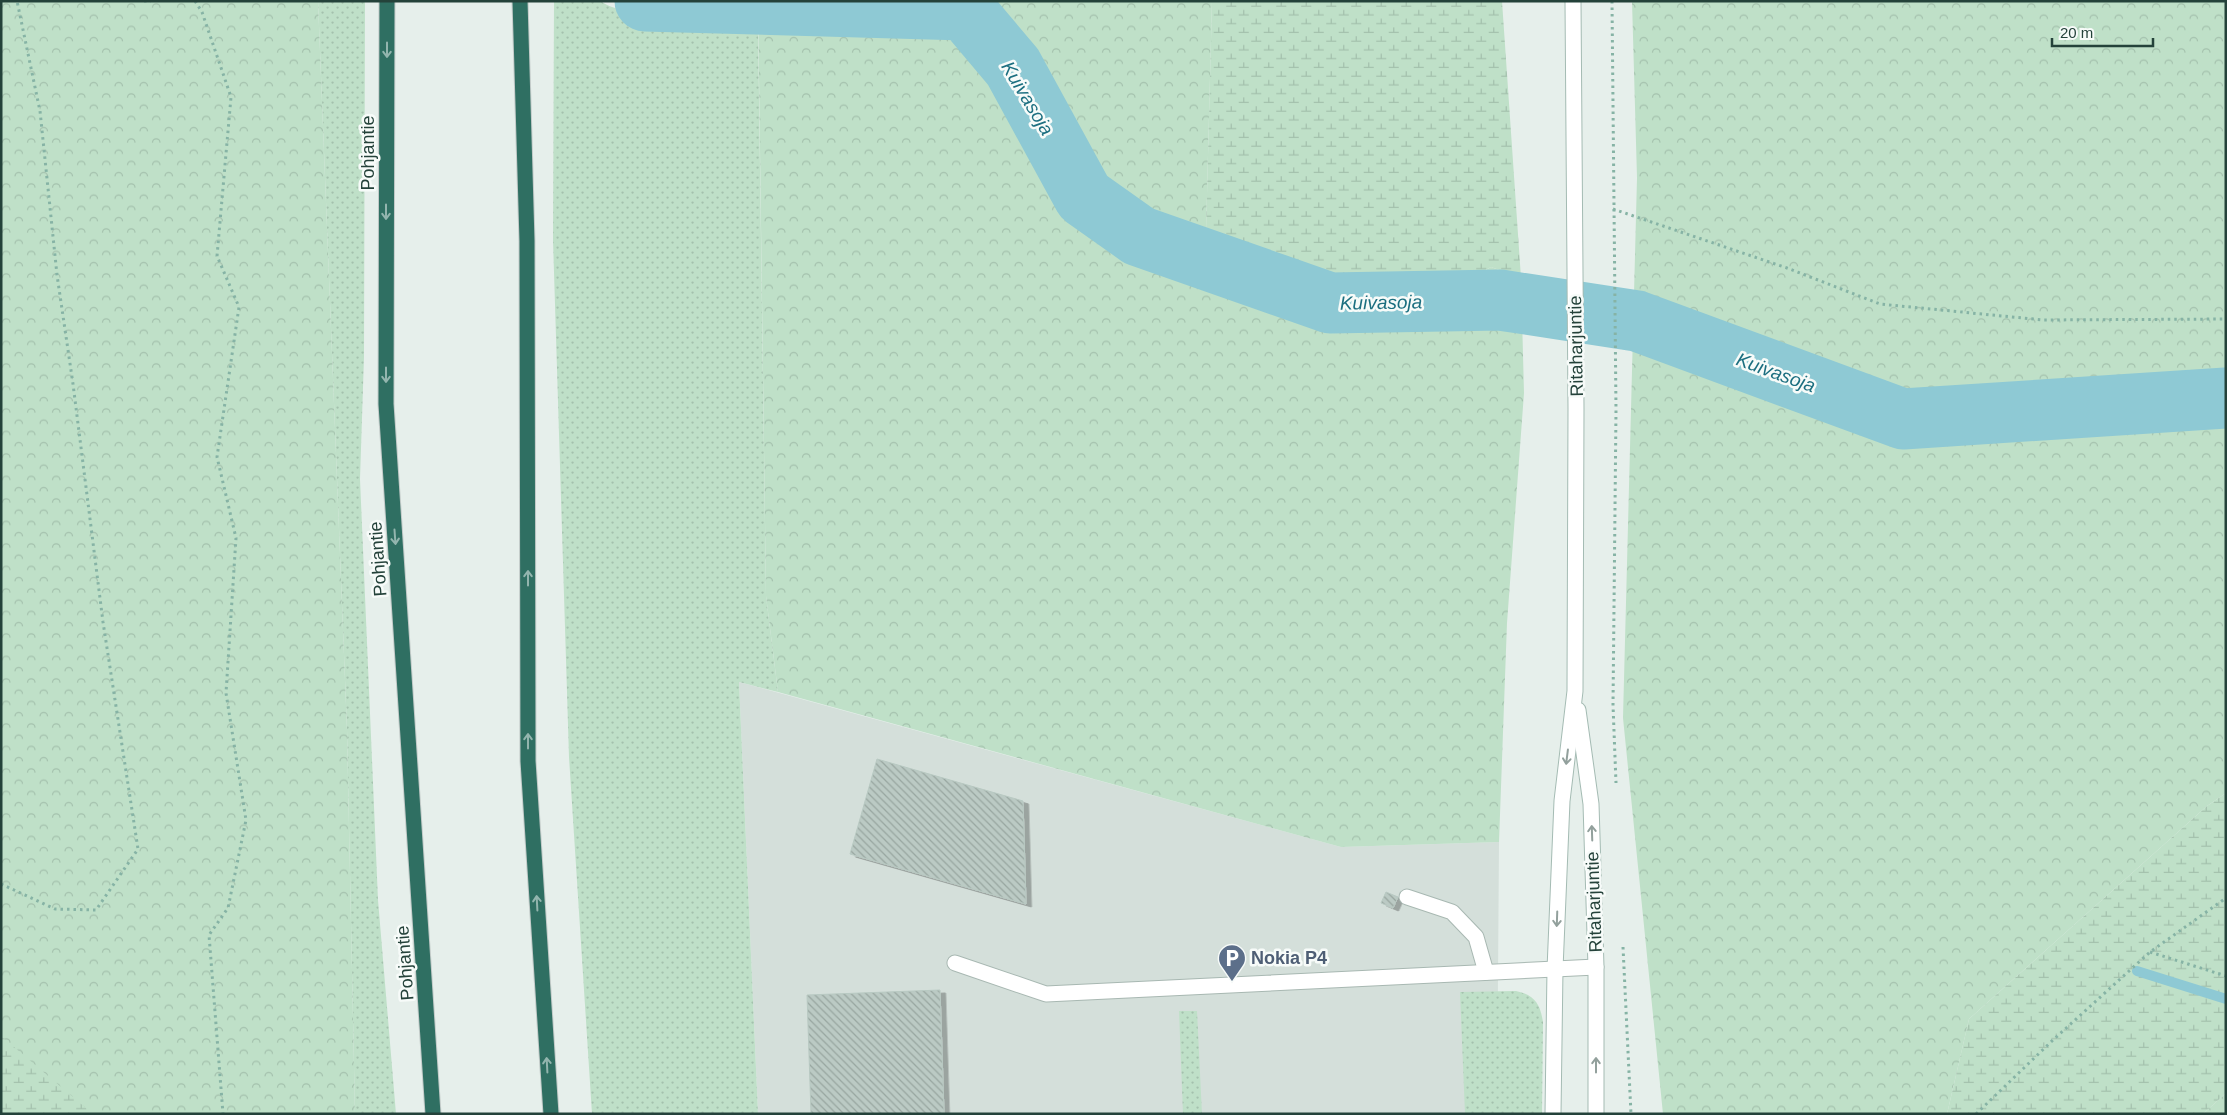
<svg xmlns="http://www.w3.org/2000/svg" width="2227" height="1115" font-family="Arial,sans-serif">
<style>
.built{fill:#d4dfda}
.grass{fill:url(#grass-dots)}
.forest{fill:url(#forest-crowns)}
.wetland{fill:url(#wetland-marsh)}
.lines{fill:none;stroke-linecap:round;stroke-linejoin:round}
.stream{stroke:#8ec9d4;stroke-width:10}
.river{stroke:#8ec9d4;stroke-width:61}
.building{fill:url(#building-back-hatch);stroke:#b8c9c2;filter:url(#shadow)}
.lane-casing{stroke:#a8b8b2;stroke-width:17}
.secondary-casing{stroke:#a4bbb3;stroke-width:17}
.highway-casing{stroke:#c2cac8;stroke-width:17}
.path{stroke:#86b3a5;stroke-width:3;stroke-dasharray:2.5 4;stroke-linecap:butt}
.lane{stroke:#fff;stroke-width:15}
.secondary{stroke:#fff;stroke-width:15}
.highway{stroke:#2f6f62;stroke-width:15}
.oneway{stroke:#93b5ae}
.oneway2{stroke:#92a09c}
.labels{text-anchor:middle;stroke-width:5;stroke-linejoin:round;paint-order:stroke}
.street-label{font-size:18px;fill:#24423a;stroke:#f7fbf9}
.service-label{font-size:18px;font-weight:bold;fill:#4e5e75;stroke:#f7fbf9;text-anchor:start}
.water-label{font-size:19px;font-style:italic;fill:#1c6f80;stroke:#f7fbf9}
</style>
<defs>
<pattern id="grass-dots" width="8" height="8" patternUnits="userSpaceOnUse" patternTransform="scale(1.25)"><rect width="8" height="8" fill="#bfe0c8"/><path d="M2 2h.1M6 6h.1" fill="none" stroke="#a4c1ad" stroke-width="1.8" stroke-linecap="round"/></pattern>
<pattern id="forest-crowns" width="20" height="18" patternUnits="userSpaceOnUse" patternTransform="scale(1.25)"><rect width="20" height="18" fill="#bfe0c8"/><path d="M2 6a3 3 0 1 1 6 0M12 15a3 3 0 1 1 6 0" fill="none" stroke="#a4c1ad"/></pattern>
<pattern id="wetland-marsh" width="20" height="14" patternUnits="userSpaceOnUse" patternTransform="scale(1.25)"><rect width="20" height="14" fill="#bfe0c8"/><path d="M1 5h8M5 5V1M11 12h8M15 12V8" fill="none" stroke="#a4c1ad"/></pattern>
<pattern id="building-back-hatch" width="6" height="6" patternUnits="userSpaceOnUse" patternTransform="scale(1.25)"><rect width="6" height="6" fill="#bbcac4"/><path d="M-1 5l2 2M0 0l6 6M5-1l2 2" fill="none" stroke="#98a6a0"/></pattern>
<filter id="shadow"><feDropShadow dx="5.5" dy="3" stdDeviation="0" flood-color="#0004"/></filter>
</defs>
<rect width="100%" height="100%" fill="#e6efeb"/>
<path class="built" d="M739 682 1341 847 1499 842 1497 1114H758Z"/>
<g class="grass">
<path d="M318 1H365L364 357 360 479 378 900 396 1114H355L347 730Z"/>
<path d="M554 1H601C618 17 693 15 719 17 732 19 745 22 758 24L766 596 778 692 739 682 758 1114H592L569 757 553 240Z"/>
<path d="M1516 991C1535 995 1540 1004 1543 1022L1542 1114H1465L1460 992Z"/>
<path d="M1179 1011H1197L1202 1114H1183Z"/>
</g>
<g class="forest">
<path d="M1 1H318L347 730 355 1114H1Z"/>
<path d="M758 1H1212L1206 232 1471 278 1491 267 1521 278 1524 393 1507 623 1499 842 1341 847 778 692 766 596Z"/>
<path d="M1632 1H2226V793L2207 806 1969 1019 1947 1114H1663L1623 718 1637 178Z"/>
<path d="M2226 1093V1114H2203Z"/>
</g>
<g class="wetland">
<path d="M1212 1H1502L1521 278 1491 267 1471 278H1338L1206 232Z"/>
<path d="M2226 793V1093L2203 1114H1947L1969 1019 2207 806Z"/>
<path d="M1 1036 93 1114H1Z"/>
</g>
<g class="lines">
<path class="stream" d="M2137 971 2226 999"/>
<path class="river" d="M645 1 965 10 1013 67 1084 197 1139 236 1330 303 1500 300 1637 321 1903 419 2226 398"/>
</g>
<g class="building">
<path d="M877 759 1023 801 1026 904 850 854Z"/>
<path d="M1386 892 1398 897 1393 908 1381 903Z"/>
<path d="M940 990 944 1114H811L807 995Z"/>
</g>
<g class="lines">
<g class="lane-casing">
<g id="lane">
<path d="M1407 897 1452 912 1476 937 1486 972"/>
<path d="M955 963 1046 994 1596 967"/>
</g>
</g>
<g class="secondary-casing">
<g id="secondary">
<path d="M1578 710 1591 804 1596 967V1114"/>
<path d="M1553 1114 1555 969 1562 801 1575 691 1576 409 1573 1"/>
</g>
</g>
<g class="highway-casing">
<g id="highway">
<path d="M387 1 386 404 433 1114"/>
<path d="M520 1 527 241 528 761 551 1114"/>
</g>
</g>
<g class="path">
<path d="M144 1H151"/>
<path d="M195 1 202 12 231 97 217 256 239 307 217 457 236 538 226 693 246 820 228 908 209 935 223 1114"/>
<path d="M1612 1 1616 410 1613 705 1616 783"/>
<path d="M1613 209 1787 268 1880 304 2043 320 2226 319"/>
<path d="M1 884 55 909 96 910 138 849 103 622 73 384 57 275 40 111 17 1"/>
<path d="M1623 947 1631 1114"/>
<path d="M2150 952 2226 976"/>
<path d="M1976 1114 2053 1040 2150 952 2226 898"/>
</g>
<use href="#lane" class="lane"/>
<use href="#secondary" class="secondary"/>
<use href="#highway" class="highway"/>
</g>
<defs><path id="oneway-shaft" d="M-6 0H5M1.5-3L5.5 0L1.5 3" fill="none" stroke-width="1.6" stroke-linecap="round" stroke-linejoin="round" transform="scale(1.25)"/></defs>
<g class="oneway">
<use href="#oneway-shaft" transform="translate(387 50) rotate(90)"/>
<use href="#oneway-shaft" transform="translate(386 212) rotate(90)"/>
<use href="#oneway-shaft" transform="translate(386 375) rotate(90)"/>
<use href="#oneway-shaft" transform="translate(395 537) rotate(86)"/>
<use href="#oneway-shaft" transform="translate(528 578) rotate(-90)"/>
<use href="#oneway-shaft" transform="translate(528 741) rotate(-90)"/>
<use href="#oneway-shaft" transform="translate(537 903) rotate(-93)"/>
<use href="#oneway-shaft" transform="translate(547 1065) rotate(-93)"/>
</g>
<g class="oneway2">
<use href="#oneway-shaft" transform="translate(1567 757) rotate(97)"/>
<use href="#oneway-shaft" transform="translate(1592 833) rotate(-92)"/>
<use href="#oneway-shaft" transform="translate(1557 919) rotate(92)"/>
<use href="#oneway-shaft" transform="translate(1596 1065) rotate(-90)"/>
</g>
<defs>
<g id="parking-pin" transform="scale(1.4375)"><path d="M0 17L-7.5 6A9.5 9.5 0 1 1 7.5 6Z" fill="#5c6f8a" stroke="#f7fbf9"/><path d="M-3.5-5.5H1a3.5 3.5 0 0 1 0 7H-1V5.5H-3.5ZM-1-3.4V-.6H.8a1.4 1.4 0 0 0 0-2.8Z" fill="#fff"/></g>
</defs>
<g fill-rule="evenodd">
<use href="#parking-pin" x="1232" y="958"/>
</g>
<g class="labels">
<g class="street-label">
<text transform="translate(368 153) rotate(-90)" y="6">Pohjantie</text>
<text transform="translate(1576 346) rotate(-91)" y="6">Ritaharjuntie</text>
<text transform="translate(378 559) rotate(-94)" y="6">Pohjantie</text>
<text transform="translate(1594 902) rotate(-92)" y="6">Ritaharjuntie</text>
<text transform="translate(405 963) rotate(-94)" y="6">Pohjantie</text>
</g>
<g class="service-label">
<text x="1251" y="964">Nokia P4</text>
</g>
<g class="water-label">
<text transform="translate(1028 98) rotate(59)" y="7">Kuivasoja</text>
<text transform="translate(1381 302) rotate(-1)" y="7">Kuivasoja</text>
<text transform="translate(1776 372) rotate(20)" y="7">Kuivasoja</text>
</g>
</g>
<rect width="2227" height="1115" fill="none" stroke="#24423a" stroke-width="5"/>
<path d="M2052 38v8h101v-8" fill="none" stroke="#24423a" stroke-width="2.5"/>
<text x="2060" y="38" font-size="15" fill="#24423a" stroke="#f7fbf9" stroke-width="4" paint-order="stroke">20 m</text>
</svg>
